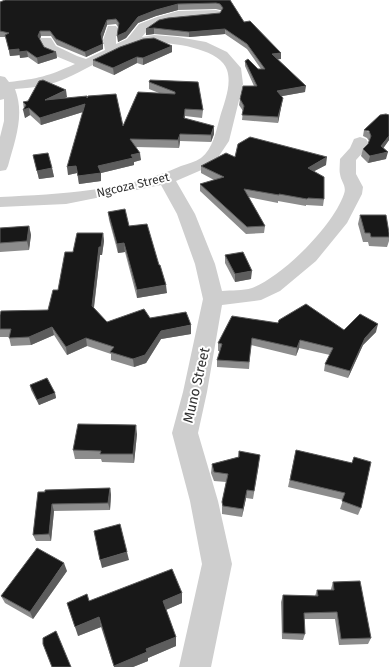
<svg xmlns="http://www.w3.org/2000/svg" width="389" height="667" font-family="'Fira Sans',sans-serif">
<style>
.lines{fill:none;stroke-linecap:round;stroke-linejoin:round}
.minor{fill:#cecece;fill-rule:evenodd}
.wall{fill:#8c8c8c}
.shaded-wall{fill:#5d5d5d}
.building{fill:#181818;stroke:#5d5d5d}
.labels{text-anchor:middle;stroke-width:4;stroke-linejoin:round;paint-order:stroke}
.far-street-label{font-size:12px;fill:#313131;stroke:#fff}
.street-label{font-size:14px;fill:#313131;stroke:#fff}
</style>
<rect width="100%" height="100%" fill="#fff"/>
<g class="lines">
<path class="minor" d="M216 10 220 11 222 14 220 17C195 23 160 12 142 37L154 35 178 37 206 42 227 52 241 68 243 84 229 141 213 165 176 181 195 214 215 264 222 291C231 290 243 291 252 288 283 276 333 226 344 194 347 186 341 182 340 174 339 170 340 164 340 159L350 148 354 139 360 137 366 139 368 142 365 150 356 160V174L363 187 362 194 347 223 316 261 280 291 261 300 222 305 207 392 198 433 218 501 232 564 211 667H179L202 564 190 501 172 433 183 392 203 299 195 264 177 214 161 185 66 204 0 207V197C61 194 125 191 181 166 187 164 195 162 201 158 213 149 216 131 220 117 224 103 232 85 227 70 221 49 173 42 154 43 125 43 90 69 62 80 48 86 31 88 15 89 25 115 15 140 8 166L6 170 0 171V137L4 121V99L0 100V76L5 77 9 82C37 79 49 76 75 64L46 52 40 41 41 38H51L56 46 77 56 86 59 105 50 103 40 108 26H116L118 29 116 37V44L127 39 139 24 157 17 178 11Z"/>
</g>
<g class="wall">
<path d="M230 0 244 22 281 59H277L305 92 282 96V103L278 123 242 120 243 111 239 105 240 99 254 86 245 66V61L258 69H261L247 49 225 34 189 37 154 34 146 35V29L220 13 222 11 220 10 216 9 178 10 156 16 138 23 126 38 118 42V27L116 24 107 25 102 39 103 49 86 57 57 45 51 36H41L40 40 44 47 56 52 57 58 38 64 28 57 20 58V55L10 56 6 37H0V2Z"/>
<path d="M172 46V52L143 65 137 63 114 75 93 66V60Z"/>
<path d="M149 82H198L203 110 202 118 185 116V118L214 134 211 142 180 141 179 148 136 147 141 160 134 162V165L101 173V181L79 184 77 173 68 175 83 112 41 125 30 115 25 118 23 102 67 97 65 98H87L123 126 159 93 149 89Z"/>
<path d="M364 130 389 140 383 148 386 159 368 163 361 156 363 149 368 144 369 141 367 138 363 136Z"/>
<path d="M33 155 52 168 54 177 39 179Z"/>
<path d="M235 157 326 165 314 171 324 199 323 206 306 205V206L278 201V203L248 197 265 226 264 233 246 234 200 191V184L214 180 201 173V166Z"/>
<path d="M108 212 129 226 167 293 137 298 125 252 118 253 109 220Z"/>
<path d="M360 215 389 233V241L387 247 369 246 368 242H363L358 224Z"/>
<path d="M29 226 31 235 29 250 0 252V228Z"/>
<path d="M103 233 104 241 102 255H100L94 308 107 322 150 318 191 334 161 339 146 363 134 367 111 360V354L87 346 67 355 54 335 31 345 11 346 9 337H0V315L48 310 58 290 73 252Z"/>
<path d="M225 255 251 279 235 282 225 263Z"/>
<path d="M278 323 344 330 376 332 363 345 348 378 324 371 325 364 330 355 299 348 296 356 251 345 249 369 217 367V360L220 351H218V343Z"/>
<path d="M30 385 55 393 56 398 39 405 31 390Z"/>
<path d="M137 434 134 463 102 462 101 459H75L73 450Z"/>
<path d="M296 450 352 463 354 457 361 508 358 515 340 509 343 500 288 487Z"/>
<path d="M239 451 259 464 253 499 246 498 242 517 222 514V502L226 482 214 481 211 473 212 464 238 457Z"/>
<path d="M110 488 111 495 110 510 54 511 51 541H36L33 535 38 492Z"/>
<path d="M67 571 33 619 5 603 1 596Z"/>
<path d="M333 582 371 638 368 644 339 645 335 619H304L305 634 303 640 282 639 281 602 283 595 315 596 317 590H331V589Z"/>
<path d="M182 593V603L166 610 176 637V646L148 658V661L133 667H114L101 627 78 636 89 601Z"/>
</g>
<g class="shaded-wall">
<path d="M178 4V10L156 16 138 23 126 38 118 42 117 36 138 17 156 10Z"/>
<path d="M107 20V25L102 40 101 34Z"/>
<path d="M154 28V34L146 35V29Z"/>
<path d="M225 29V34L189 37V32Z"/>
<path d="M40 31 41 36 39 42 38 36Z"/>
<path d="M103 44V49L86 57 85 52Z"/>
<path d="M172 46V52L143 65V58Z"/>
<path d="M19 49 20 55 10 56 9 50Z"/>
<path d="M27 51 28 57 20 58 19 52Z"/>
<path d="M56 52 57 58 38 64 37 58Z"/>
<path d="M281 53V59L271 60 272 54Z"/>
<path d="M137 57V63L114 75 113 68Z"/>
<path d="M306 86 305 92 277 97V91Z"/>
<path d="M66 90 67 97 46 107 45 100Z"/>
<path d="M283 98 278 123V117Z"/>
<path d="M85 104 86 111 41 125 40 118Z"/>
<path d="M29 108 30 115 25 118 23 110Z"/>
<path d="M185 109V116L184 126V118Z"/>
<path d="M214 126V134L211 142V135Z"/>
<path d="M180 134V141L179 148 178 140Z"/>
<path d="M389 136V140L380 153 381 146Z"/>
<path d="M388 152 386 159 368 163 370 156Z"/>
<path d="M140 153 141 160 134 162V165L101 173V181L79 184 78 176 98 166 131 155Z"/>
<path d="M327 157 326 165 307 175 308 168Z"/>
<path d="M76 166 77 173 68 175 67 167Z"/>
<path d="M52 168 54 177 39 179 37 171Z"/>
<path d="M29 226 31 235 29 250 27 241Z"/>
<path d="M103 233 104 241 102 255H100L93 314 92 306 99 247Z"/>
<path d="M124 243 125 252 118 253 117 244Z"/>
<path d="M252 271 251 279 235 282V274Z"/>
<path d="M166 285 167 293 137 298V290Z"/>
<path d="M378 324 376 332 363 345 348 378 350 371 365 338Z"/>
<path d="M191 325V334L161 339 146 363 134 367 133 359 161 331Z"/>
<path d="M52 327 54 335 31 345 29 337Z"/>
<path d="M86 338 87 346 67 355 66 347Z"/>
<path d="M300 340 299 348 296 356 297 348Z"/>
<path d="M55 393 56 398 39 405 37 400Z"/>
<path d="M136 425 137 434 134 463 133 454Z"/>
<path d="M110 488 111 495 110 510 108 503Z"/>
<path d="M247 490 246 498 242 517 243 509Z"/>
<path d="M52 504 54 511 51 541 49 534Z"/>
<path d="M127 552 129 560 102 568 100 560Z"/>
<path d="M64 563 67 571 33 619 30 612Z"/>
<path d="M182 593V603L163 611V601Z"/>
<path d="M99 617 101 627 78 636 75 627Z"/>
<path d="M176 637V646L148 658V661L133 667H114V666L146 649Z"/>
</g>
<g class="building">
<path d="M5 0H230L244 22 250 21 281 53 272 54 306 86 277 91 283 98 278 117 242 115 244 106 240 99 243 86H257L245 61 248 59 258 69H265L247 44 225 29 189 32 154 28 146 29 159 20 168 18 220 13 223 8 220 4 216 3 178 4 156 10 138 17 126 32 117 36 119 23 116 19 107 20 101 34 103 44 85 52 56 39 50 31H40L38 36 44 47 56 52 37 58 27 51 19 52V49L9 50 5 35 9 33 0 31V2Z"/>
<path d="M154 38 172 46 143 58 137 57 113 68 93 60 120 47 143 39Z"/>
<path d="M43 80 66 90 45 100 87 96V98L88 96 116 94 123 126 138 92 175 94V92L149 82 150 80 198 82 203 110 185 109 184 118 214 126 211 135 180 134 178 140 130 139 140 153 131 155 133 158 98 166 101 173 78 176 76 166 67 167 85 104 40 118 29 108 23 110 26 105 23 102 28 101 39 81Z"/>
<path d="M386 114 389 115V136L381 146 388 152 370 156 363 149 368 144 371 136 369 131 364 130 380 115Z"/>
<path d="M250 137 327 157 308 168 324 177V199L308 198 307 199 279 194V195L244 189 265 226 247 227 200 184 224 177 201 166 226 153 235 157 238 144Z"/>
<path d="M48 153 52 168 37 171 33 155Z"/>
<path d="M125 209 129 226 147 224 159 265H160L166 285 137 290 124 243 117 244 108 212Z"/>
<path d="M360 215H386L389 233V237H371L370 233H365Z"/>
<path d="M29 226 27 241 0 243V228Z"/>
<path d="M77 233H103L101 247H99L92 306 107 322 144 309 150 318 186 312 191 325 161 331 145 355 133 359 110 352 114 347 86 338 66 347 52 327 29 337 9 338 11 329H0V315L1 311 48 310 53 290H58L65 252H73Z"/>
<path d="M243 252 252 271 235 274 225 255Z"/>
<path d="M306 304 344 330 360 314 378 324 365 338 350 371 325 364 333 348 300 340 297 348 252 338 249 362 217 360 222 344 218 343 232 316 278 323 279 320Z"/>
<path d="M47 378 55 393 37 400 30 385Z"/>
<path d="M78 424 136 425 133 454H100L101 451 73 450Z"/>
<path d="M296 450 352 463 354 457 371 462 361 508 342 501 345 493 290 480Z"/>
<path d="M239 451 260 455 254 491 247 490 243 509 223 506 222 502 228 474 214 472 212 464 239 457Z"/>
<path d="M110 488 108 503 52 504 49 534 33 535 38 492H45V490Z"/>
<path d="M120 524 127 552 100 560 94 531Z"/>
<path d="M37 548 64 563 30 612 1 596Z"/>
<path d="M172 569 182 593 163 601 176 637 146 649 147 652 114 666 99 617 75 627 67 603 87 594 89 601Z"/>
<path d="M360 581 371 638 341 639 337 612 304 613 305 634 283 633V595L318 596 317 590H334L333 582Z"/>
<path d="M56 631 71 667H52L43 644V638Z"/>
</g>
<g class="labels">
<g class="far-street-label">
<text transform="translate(133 185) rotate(-13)" y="4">Ngcoza Street</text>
</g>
<g class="street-label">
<text transform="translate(196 385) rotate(-77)" y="5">Muno Street</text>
</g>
</g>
</svg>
